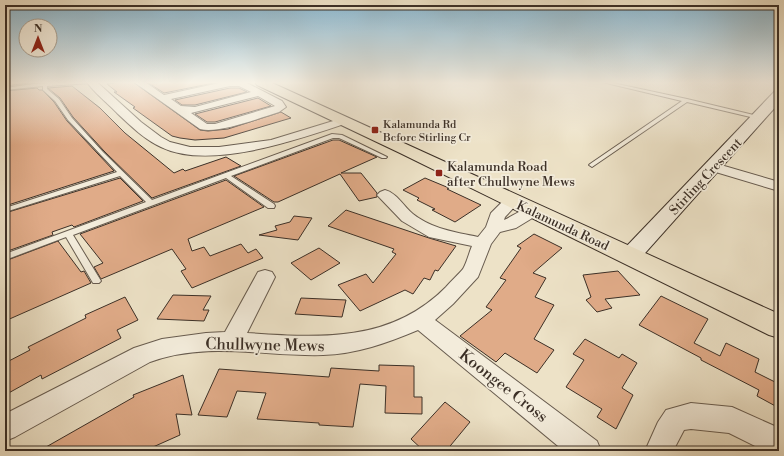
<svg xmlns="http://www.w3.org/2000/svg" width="784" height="456" font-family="'Libre Bodoni',serif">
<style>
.building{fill:#e0ab88;stroke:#3c3027}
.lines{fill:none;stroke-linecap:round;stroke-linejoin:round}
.service-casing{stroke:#685c4f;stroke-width:2}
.minor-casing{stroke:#685c4f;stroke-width:2}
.secondary-casing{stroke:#3c3027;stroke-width:2}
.primary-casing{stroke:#3c3027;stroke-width:2}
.service{fill:#f3ecdb;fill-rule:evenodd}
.minor{fill:#f3ecdb;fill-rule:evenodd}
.secondary{fill:#f3ecdb;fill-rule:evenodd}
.primary{fill:#ede2c7;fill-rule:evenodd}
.poi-dot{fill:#8f2418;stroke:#f3ecdb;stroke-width:1.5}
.labels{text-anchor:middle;stroke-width:3.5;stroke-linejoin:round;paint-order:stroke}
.far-poi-label{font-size:11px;fill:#3c3027;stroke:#f3ecdb;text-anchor:start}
.poi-label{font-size:13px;fill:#3c3027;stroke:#f3ecdb;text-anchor:start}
.street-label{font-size:13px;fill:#3c3027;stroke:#f3ecdb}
.near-street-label{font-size:16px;fill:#3c3027;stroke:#f3ecdb}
</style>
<rect width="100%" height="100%" fill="#ede2c7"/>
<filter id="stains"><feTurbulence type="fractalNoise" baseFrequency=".005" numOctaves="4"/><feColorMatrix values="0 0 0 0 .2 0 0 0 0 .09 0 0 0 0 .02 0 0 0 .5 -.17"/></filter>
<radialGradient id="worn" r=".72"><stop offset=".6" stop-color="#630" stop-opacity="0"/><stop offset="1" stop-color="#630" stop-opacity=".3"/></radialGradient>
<g class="building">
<path d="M5 82H30V83L5 86Z"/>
<path d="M120 82H133L200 130 208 131 228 129 281 112 291 118 224 138 195 140 180 138 172 136 133 108 135 107 114 92H117L107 84Z"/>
<path d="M147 82H219L164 93Z"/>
<path d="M72 86 100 108 125 133 174 173 183 169 185 171 226 157 241 166 152 198 104 151 73 117 60 98 48 88Z"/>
<path d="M37 88 39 90H42L54 102 67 121 114 171 5 206V91Z"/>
<path d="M230 88H239L247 92 195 105H182L175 100Z"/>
<path d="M258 98 271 106 215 122H207L195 114Z"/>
<path d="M333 140H339L377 157 341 173H361L377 193V197L359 201 340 174 278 202H274L234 176Z"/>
<path d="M120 178 143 201 74 227 72 225 52 232 53 235 5 252V213Z"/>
<path d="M425 178 449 188 447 189 481 205 455 222 432 210 435 209 417 200 419 198 403 190Z"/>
<path d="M226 180 264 207 188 239 192 251 204 247 210 256 241 244 248 253 256 249 263 258 192 288 181 271 186 269 172 249 101 279 94 267 103 263 80 234Z"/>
<path d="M346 210 429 238 456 246 438 271 435 270 430 280 424 278 413 294 405 290 360 311 338 285 366 274 373 283 396 254 392 252 394 249 328 226Z"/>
<path d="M294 216 312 218 298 240 259 235 277 230 275 226 290 222Z"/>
<path d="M534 234 562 248 533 273 546 278 535 297 554 305 534 339 554 350 537 373 505 353 496 362 460 336 492 310 486 307 506 280 500 278 521 248 517 246Z"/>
<path d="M58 241 81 272 84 271 91 283 5 321V261Z"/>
<path d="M319 248 340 263 311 280 291 263Z"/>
<path d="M618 271 640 295 605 299 612 308 597 312 586 300 591 297 583 275Z"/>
<path d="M173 295 211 296 203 310H209L204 321 157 319Z"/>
<path d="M661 296 708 319 694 343 720 356 726 343 759 359 755 372 779 384V408L757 396 759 390 701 360V358L639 325Z"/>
<path d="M125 297 138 320 117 330 121 338 42 379 41 375 5 395V363L30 350 28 347 86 318 85 315Z"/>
<path d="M301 298 346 300 342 317 295 314Z"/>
<path d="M585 339 619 358 622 354 637 363 622 388 633 395 616 429 597 417 602 409 566 387 584 360 573 354Z"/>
<path d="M379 365 414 366V397H422V414L385 413 386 386 360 384 353 427 319 425V423L257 419 266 393 237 391 227 417 198 415 219 369 329 377 331 368 379 371Z"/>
<path d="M183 375 192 415 176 414 180 435 144 451H39L134 397 133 395Z"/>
<path d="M445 402 470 422 446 451H424L411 439Z"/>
</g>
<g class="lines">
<g class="service-casing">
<g id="service">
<path d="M73 82H93L91 83 47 86V89L59 99 72 118 103 152 152 200 332 134 342 135 387 157 386 158H382L339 138H333L231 176 274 204 275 206 274 208H268L226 178 73 235 101 281 99 283H93L66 237 5 260V254L146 202 120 176 5 212V208L117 172 68 120 55 101 43 90V86L5 90V88L33 84Z"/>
<path d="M602 82H608L687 99 762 117 759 119 687 102 592 167 589 165 590 164 682 101Z"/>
</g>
</g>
<g class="minor-casing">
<g id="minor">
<path d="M87 82H98V83L141 122 161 137 170 142 190 147H219L271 140 343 118 347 119 349 121 347 123C299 139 210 171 161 147 145 140 131 126 118 114 110 105 92 91 87 82Z"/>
<path d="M134 82H145L164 95 224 82H245L282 101 286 107 279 112C259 118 219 134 200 129ZM230 86H239L251 92 195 107 181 106 171 99ZM258 96 275 106 215 124H207L191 113Z"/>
<path d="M714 163 779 182V191L709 170 707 167 709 164Z"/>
<path d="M385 190C397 193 404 207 413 214 432 229 455 232 478 237L486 227 491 213 506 198 512 196 518 198 520 201 505 217 504 220C515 215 526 205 539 208L541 211 539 214 516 228 500 232 491 244 478 277 453 304 435 320 597 441 601 451H564L418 330C387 343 357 354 323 355 265 357 208 341 150 362L15 437 5 441V414L134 348 162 339 206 333 225 332 258 272 265 270 272 272 275 277 247 333C320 338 391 343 446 287 451 281 458 275 463 269 467 262 469 253 472 246L429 237 402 221 377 195 380 192Z"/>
<path d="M691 403 732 407 779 428V451H765L729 433 691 429 684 430 673 451H645L658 422 666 410Z"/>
</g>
</g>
<g class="secondary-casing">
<path id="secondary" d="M779 91V103L638 261 630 264 622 261 618 256 622 251 774 92Z"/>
</g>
<g class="primary-casing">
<path id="primary" d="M255 82H270L779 314V338L769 335 400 153 257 85Z"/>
</g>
<use href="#service" class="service"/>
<use href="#minor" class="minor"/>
<use href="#secondary" class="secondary"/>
<use href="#primary" class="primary"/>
</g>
<linearGradient id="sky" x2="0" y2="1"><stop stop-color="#89b8d2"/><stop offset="0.57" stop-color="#f7f2e6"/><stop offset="1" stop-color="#f7f2e6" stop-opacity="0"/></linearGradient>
<rect width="784" height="145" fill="url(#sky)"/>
<g class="poi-dot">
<rect x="371" y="126" width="8" height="8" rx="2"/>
<rect x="435" y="169" width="8" height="8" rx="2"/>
</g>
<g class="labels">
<g class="far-poi-label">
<text x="383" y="128">Kalamunda Rd<tspan x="383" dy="13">Before Stirling Cr</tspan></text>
</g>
<g class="poi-label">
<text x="447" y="171">Kalamunda Road<tspan x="447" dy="15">after Chullwyne Mews</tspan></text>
</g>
<g class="street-label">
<text transform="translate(705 176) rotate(-47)" y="5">Stirling Crescent</text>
<text transform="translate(563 225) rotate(25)" y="5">Kalamunda Road</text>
</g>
<g class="near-street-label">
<text transform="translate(265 344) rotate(1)" y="6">Chullwyne Mews</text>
<text transform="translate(504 385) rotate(38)" y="6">Koongee Cross</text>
</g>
</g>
<rect width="784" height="456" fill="none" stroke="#ede2c7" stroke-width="20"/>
<rect x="6" y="6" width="772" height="444" fill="none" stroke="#3c3027" stroke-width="2"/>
<rect x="10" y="10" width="764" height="436" fill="none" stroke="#3c3027"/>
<g transform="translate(38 38)"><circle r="19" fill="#f3ecdb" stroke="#aaa193"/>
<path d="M0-3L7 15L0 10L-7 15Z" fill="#8f2418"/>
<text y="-6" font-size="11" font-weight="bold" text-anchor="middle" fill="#3c3027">N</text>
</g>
<rect width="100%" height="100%" filter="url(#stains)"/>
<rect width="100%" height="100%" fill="url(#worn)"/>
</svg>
